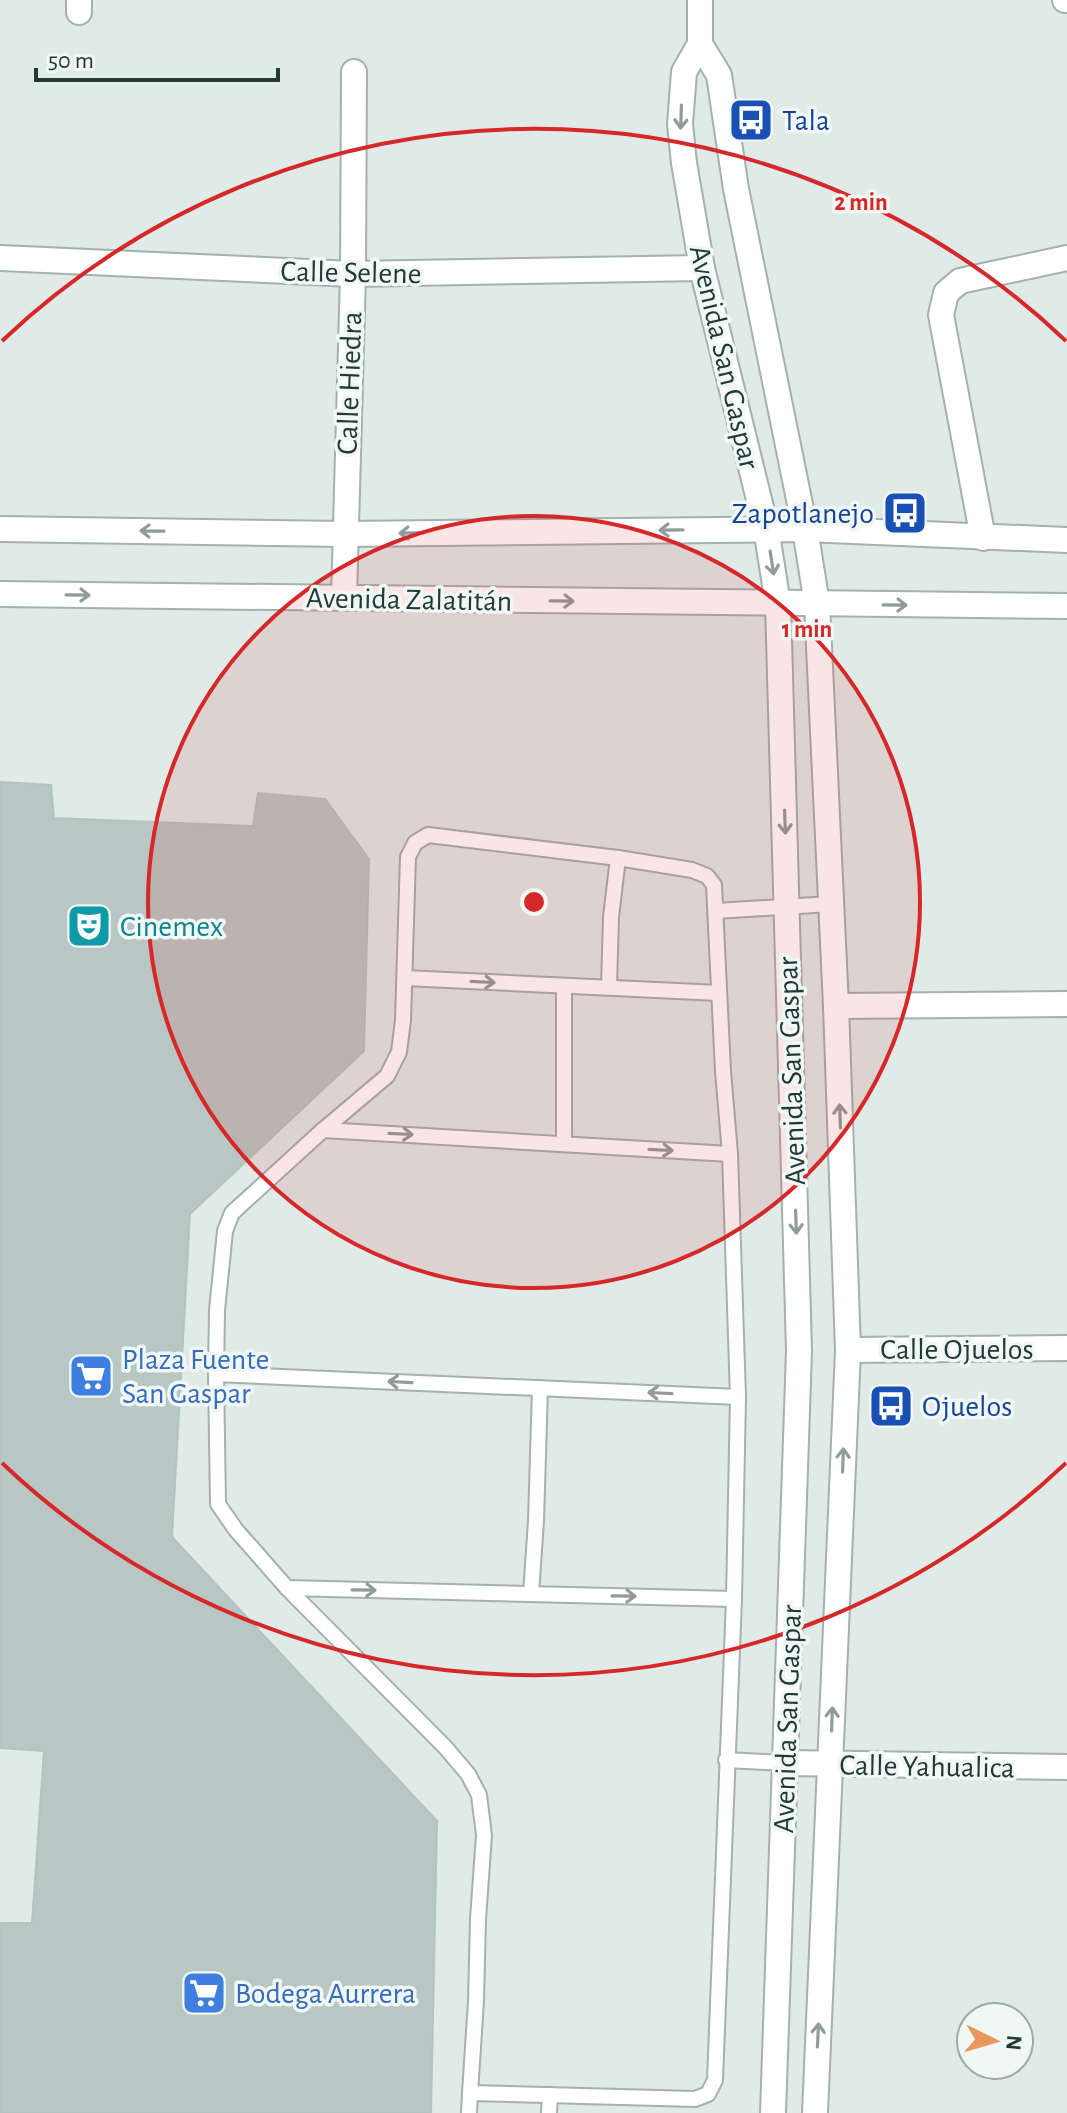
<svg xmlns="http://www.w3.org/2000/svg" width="1067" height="2113" font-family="'Alegreya Sans',sans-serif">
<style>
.building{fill:#b8c7c3;stroke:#b3c3bf;stroke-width:2}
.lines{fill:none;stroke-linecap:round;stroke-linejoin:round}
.service-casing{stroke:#a3b1af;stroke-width:18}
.minor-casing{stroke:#a3b1af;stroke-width:28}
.tertiary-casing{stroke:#a3b1af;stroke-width:28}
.service{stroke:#fff;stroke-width:14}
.minor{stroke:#fff;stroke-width:24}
.tertiary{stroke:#fff;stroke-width:24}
.oneway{stroke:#909c9b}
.ring{fill:none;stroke:#d62828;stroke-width:4}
.labels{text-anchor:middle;stroke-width:7;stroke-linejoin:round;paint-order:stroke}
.transit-label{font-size:30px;fill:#164399;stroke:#f0f7f4;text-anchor:start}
.street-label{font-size:30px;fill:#213937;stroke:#f0f7f4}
.culture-label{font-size:30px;fill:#0d838f;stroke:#f0f7f4;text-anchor:start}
.shop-label{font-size:30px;fill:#366cbe;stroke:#f0f7f4;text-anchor:start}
.centre{fill:#d62828;stroke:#f0f7f4;stroke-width:4}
.ring-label{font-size:24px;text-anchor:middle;font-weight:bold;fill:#d62828;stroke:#f0f7f4;stroke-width:7;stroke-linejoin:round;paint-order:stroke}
</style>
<rect width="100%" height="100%" fill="#e0eae7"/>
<path class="building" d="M0 782 51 785 54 818 253 826 258 793 325 799 369 859 364 1051 190 1214 172 1537 437 1821 431 2113H0V1923H32L44 1751 0 1748Z"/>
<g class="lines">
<g class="service-casing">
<g id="service">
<path d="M428 835 618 858 692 870 707 876 714 885 723 1071 730 1154 738 1397 734 1599 715 2080 708 2094 695 2099 470 2093 476 2001 478 1919 484 1835 479 1795 468 1774 445 1747 287 1588 236 1530 218 1504 216 1374 217 1310 225 1231 232 1213 323 1130 387 1076 399 1052 403 1020 408 857 415 843Z"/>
<path d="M716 911 831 904"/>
<path d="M405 978 719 993"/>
<path d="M564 986V1144"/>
<path d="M609 987 611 917 618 858"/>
<path d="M323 1130 730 1154"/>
<path d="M216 1374 738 1397"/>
<path d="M287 1588 734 1599"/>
<path d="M531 1594 536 1521 540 1388"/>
<path d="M726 1760 786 1763"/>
<path d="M469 2113 470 2093"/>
<path d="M549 2113 550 2095"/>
</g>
</g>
<g class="minor-casing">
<g id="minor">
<path d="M79 0V12"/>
<path d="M1065 0H1067"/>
<path d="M0 258 353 274 702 268"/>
<path d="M983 538 941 315 946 293 960 281 1067 258"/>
<path d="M344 598 353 274 354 72"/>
<path d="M836 1006 1067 1004"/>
<path d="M848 1350 1067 1348"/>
<path d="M786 1763 1067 1767"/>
</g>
</g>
<g class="tertiary-casing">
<g id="tertiary">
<path d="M700 0V44L719 75 736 189 805 529 817 604 836 1006 848 1350 815 2113"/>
<path d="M700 44 684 72 680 124 684 163 702 268 766 528 778 604 799 1351 773 2113"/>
<path d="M0 529 344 534 805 529 1067 540"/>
<path d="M0 594 1067 606"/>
</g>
</g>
<use href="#service" class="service"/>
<use href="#minor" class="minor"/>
<use href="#tertiary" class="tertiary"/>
</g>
<defs><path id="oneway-shaft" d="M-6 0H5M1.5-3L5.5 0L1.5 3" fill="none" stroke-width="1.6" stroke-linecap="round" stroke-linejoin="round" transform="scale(2)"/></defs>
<g class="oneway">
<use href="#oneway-shaft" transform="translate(681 117) rotate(92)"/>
<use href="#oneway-shaft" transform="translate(671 530) rotate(179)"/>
<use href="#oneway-shaft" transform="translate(152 531) rotate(-179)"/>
<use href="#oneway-shaft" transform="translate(411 533) rotate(179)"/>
<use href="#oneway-shaft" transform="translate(772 563) rotate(81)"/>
<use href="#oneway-shaft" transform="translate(78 595) rotate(1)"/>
<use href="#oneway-shaft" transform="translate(562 601) rotate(1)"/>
<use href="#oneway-shaft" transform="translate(895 605) rotate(1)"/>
<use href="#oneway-shaft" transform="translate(785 822) rotate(88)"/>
<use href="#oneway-shaft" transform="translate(483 982) rotate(3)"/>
<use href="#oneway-shaft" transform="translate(840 1116) rotate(-92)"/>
<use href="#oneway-shaft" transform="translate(401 1134) rotate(3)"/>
<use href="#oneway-shaft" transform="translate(661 1150) rotate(3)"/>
<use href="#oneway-shaft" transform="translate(796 1222) rotate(88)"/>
<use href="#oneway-shaft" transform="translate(400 1382) rotate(-177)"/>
<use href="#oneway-shaft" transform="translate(660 1393) rotate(-177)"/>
<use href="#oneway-shaft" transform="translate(843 1460) rotate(-88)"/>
<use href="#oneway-shaft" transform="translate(364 1590) rotate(1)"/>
<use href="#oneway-shaft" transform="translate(624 1596) rotate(1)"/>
<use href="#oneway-shaft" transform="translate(832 1719) rotate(-88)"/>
<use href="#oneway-shaft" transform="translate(818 2035) rotate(-87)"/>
</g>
<circle cx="534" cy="902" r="386" fill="#d62828" fill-opacity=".12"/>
<g class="ring">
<circle cx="534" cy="902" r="386"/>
<path d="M1066 1463A773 773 0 0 1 2 1463M2 341A773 773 0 0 1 1066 341"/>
</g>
<defs>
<g id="bus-square" transform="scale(2.3)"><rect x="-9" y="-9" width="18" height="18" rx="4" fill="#1a4fb4" stroke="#f0f7f4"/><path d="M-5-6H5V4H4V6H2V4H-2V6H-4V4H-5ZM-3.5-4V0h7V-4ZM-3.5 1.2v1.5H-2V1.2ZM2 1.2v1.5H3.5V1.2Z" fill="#fff"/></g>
<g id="theatre-square" transform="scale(2.3)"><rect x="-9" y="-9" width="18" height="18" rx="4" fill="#0f9aa8" stroke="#f0f7f4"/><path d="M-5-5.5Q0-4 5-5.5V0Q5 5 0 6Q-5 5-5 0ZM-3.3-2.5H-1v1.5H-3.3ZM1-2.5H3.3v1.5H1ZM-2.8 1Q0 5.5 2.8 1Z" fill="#fff"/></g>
<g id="supermarket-square" transform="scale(2.3)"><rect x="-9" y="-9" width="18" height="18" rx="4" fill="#3f7fe0" stroke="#f0f7f4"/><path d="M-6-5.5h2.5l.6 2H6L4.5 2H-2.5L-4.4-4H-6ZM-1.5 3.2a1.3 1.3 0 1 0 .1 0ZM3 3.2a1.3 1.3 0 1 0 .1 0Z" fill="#fff"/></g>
</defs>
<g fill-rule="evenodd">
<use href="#bus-square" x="751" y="120"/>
<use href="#bus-square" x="905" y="513"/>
<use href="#theatre-square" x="89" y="926"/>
<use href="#supermarket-square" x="91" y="1376"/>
<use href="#bus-square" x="891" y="1406"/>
<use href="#supermarket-square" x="204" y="1993"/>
</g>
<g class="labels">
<g class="transit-label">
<text x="782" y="130">Tala</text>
<text x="874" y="523" text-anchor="end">Zapotlanejo</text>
<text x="922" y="1416">Ojuelos</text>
</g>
<g class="street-label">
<text transform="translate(351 272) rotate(1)" y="10">Calle Selene</text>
<text transform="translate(725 357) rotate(77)" y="10">Avenida San Gaspar</text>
<text transform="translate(349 383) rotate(-88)" y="10">Calle Hiedra</text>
<text transform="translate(409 599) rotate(1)" y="10">Avenida Zalatitán</text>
<text transform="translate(791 1071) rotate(-92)" y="10">Avenida San Gaspar</text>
<text x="957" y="1359">Calle Ojuelos</text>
<text transform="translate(787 1719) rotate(-88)" y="10">Avenida San Gaspar</text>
<text transform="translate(927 1766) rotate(1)" y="10">Calle Yahualica</text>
</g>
<g class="culture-label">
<text x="120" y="936">Cinemex</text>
</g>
<g class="shop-label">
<text x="122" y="1369">Plaza Fuente<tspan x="122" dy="34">San Gaspar</tspan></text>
<text x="235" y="2003">Bodega Aurrera</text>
</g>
</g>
<circle cx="534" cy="902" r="12" class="centre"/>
<g class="ring-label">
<text x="861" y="210">2 min</text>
<text x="807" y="637">1 min</text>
</g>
<g transform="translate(995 2041) rotate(95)"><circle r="38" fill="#f0f7f4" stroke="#9daba8" stroke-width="2"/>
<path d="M0-6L14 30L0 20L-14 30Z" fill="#ea975d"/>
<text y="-12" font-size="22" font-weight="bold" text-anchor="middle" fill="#213937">N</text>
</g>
<path d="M36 68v12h242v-12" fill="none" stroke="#213937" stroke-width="4"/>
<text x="48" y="68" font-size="24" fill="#213937" stroke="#f0f7f4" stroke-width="6" paint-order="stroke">50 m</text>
</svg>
